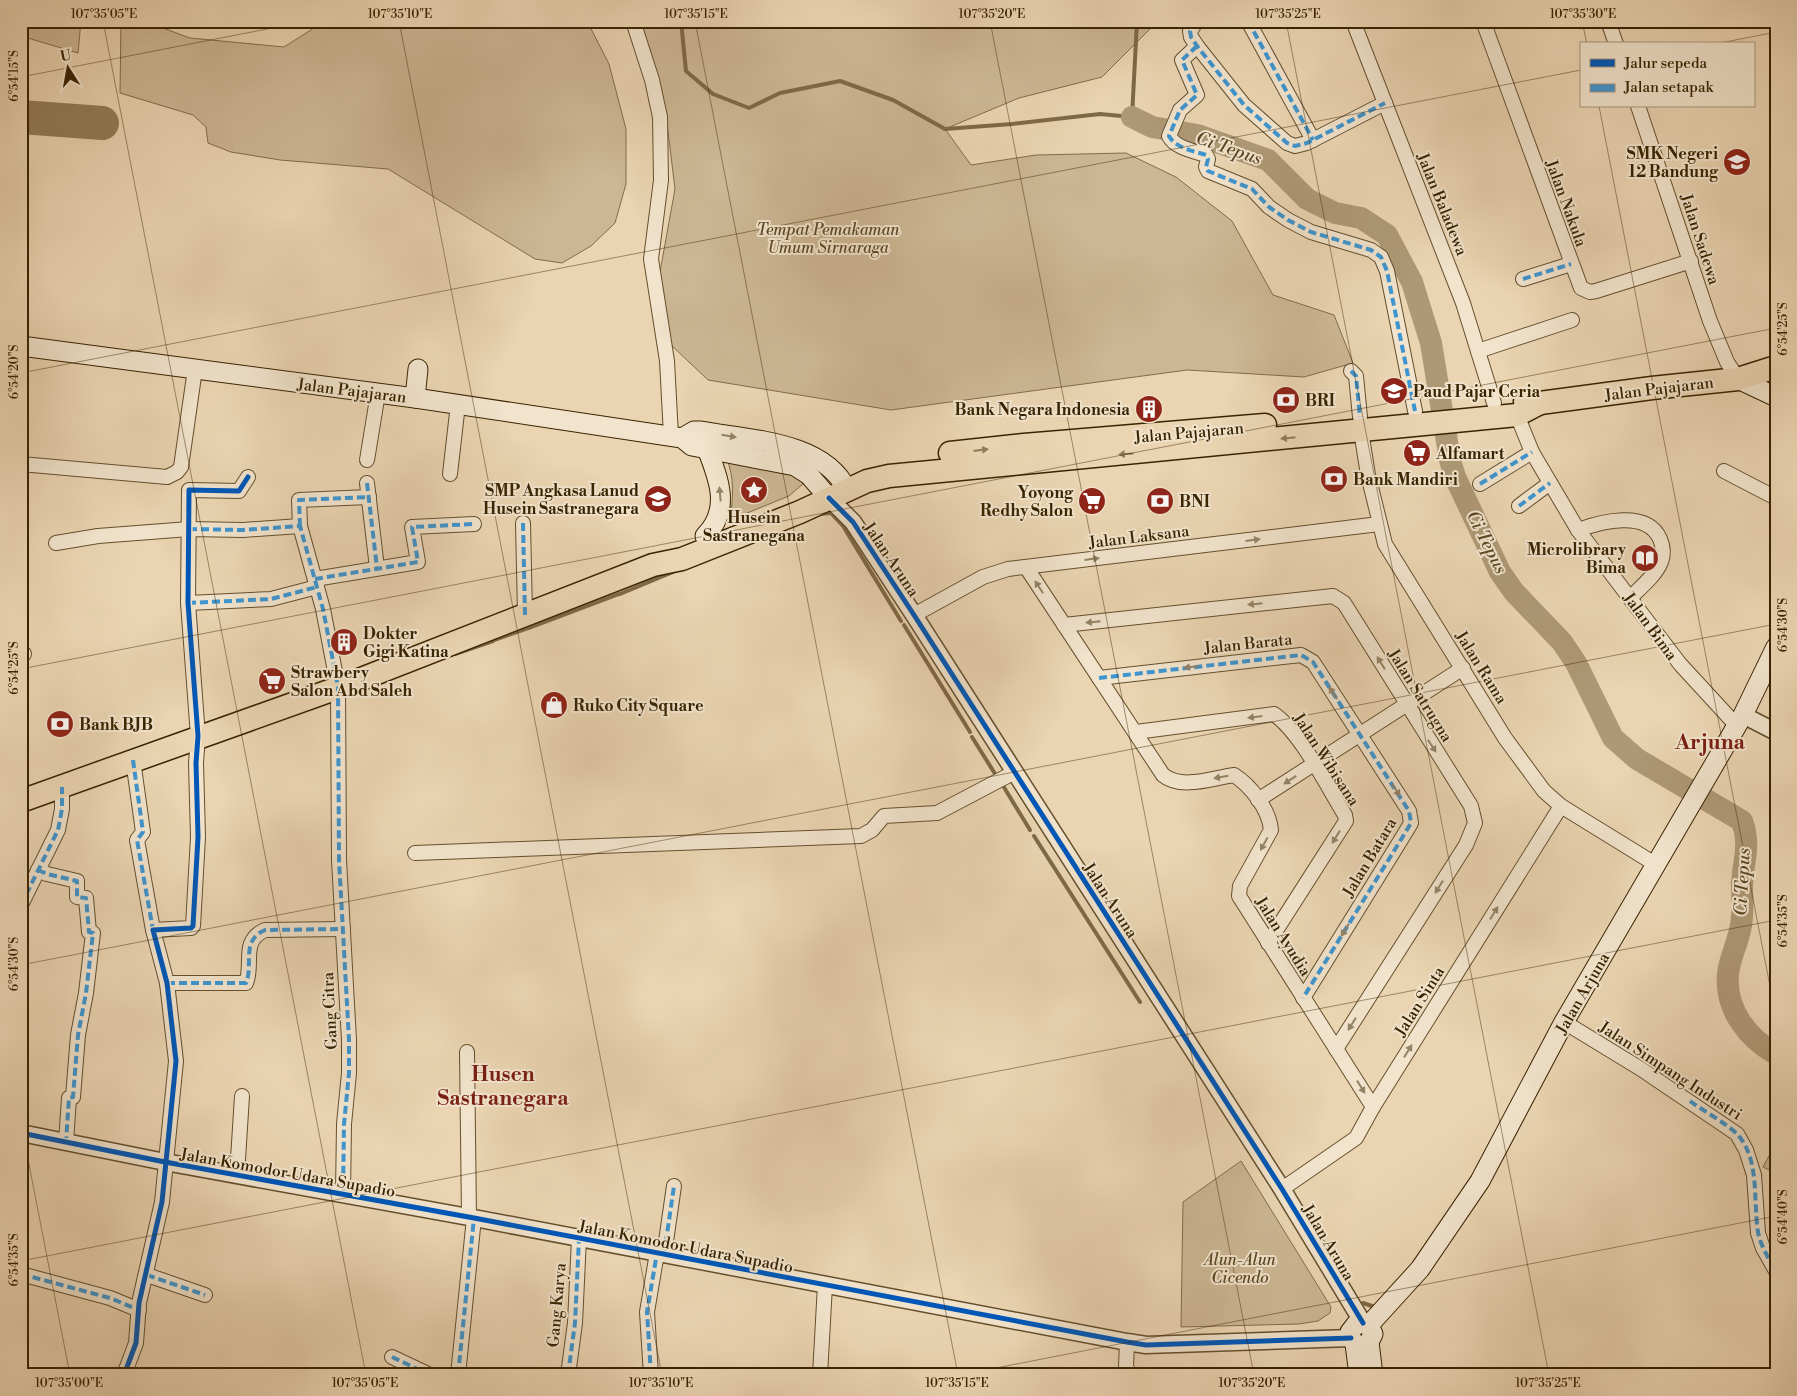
<svg xmlns="http://www.w3.org/2000/svg" width="1797" height="1396" font-family="'Libre Bodoni',serif">
<style>
.green{fill:#ccb693;stroke:#826c4a}
.lines{fill:none;stroke-linecap:round;stroke-linejoin:round}
.stream{stroke:#7f6946;stroke-width:4}
.river{stroke:#ae9875;stroke-width:22}
.taxiway{stroke:#927c58;stroke-width:34}
.minor-casing{stroke:#654f2c;stroke-width:16}
.tertiary-casing{stroke:#654f2c;stroke-width:19}
.secondary-casing{stroke:#392300;stroke-width:21}
.trunk-casing{stroke:#392300;stroke-width:25}
.minor{stroke:#f1e3cc;stroke-width:14}
.tertiary{stroke:#f1e3cc;stroke-width:16}
.secondary{stroke:#f1e3cc;stroke-width:19}
.trunk{stroke:#ead4b1;stroke-width:22}
.quiet{stroke:#3e95d0;stroke-width:4;stroke-dasharray:8 4;stroke-linecap:butt}
.cycleway-casing{stroke:#f1e3cc;stroke-width:8}
.cycleway{stroke:#0057b8;stroke-width:5}
.oneway{fill:#958366}
.oneway2{fill:#927c58}
.ticks{fill:none;stroke:#392300;stroke-width:1;stroke-opacity:0.45}
.labels{text-anchor:middle;stroke-width:4;stroke-linejoin:round;paint-order:stroke}
.poi-label{font-size:16px;font-weight:bold;fill:#392300;stroke:#f1e3cc;text-anchor:start}
.street-label{font-size:16px;fill:#392300;stroke:#f1e3cc}
.park-label{font-size:16px;font-style:italic;fill:#5e4825;stroke:#f1e3cc}
.water-label{font-size:18px;font-style:italic;fill:#5c4623;stroke:#f1e3cc}
.district-label{font-size:21px;font-weight:bold;fill:#7a1f14;stroke:#f1e3cc}
.neatline{fill:none;stroke:#392300;stroke-width:2}
.ticks-label{font-size:12px;text-anchor:middle;fill:#392300}
</style>
<rect width="100%" height="100%" fill="#ead4b1"/>
<filter id="stains"><feTurbulence type="fractalNoise" baseFrequency=".004" numOctaves="4"/><feColorMatrix values="0 0 0 0 .2 0 0 0 0 .09 0 0 0 0 .02 0 0 0 .5 -.17"/></filter>
<radialGradient id="worn" r=".72"><stop offset=".6" stop-color="#630" stop-opacity="0"/><stop offset="1" stop-color="#630" stop-opacity=".3"/></radialGradient>
<g class="green">
<path d="M21 21H81L78 53 21 36Z"/>
<path d="M121 21H144L190 38 284 47 325 21H587L609 64 626 129V184L615 223 591 246 562 263 535 259 388 169 280 160 231 152 208 143 206 127 193 115 120 93Z"/>
<path d="M641 21H1152L1153 26 1102 77 1019 98 945 129 971 165 1036 155 1126 153 1176 177 1232 221 1273 295 1334 315 1353 363 1304 377 1187 370 891 410 708 380 670 344 658 283 675 189 665 107Z"/>
<path d="M726 457 795 470 804 483 789 496 730 520C733 498 735 478 726 457Z"/>
<path d="M1776 1143V1173L1763 1167Z"/>
<path d="M1241 1161 1331 1307 1330 1313 1318 1321 1299 1324 1181 1327 1183 1202Z"/>
</g>
<g class="lines">
<g class="stream">
<path d="M681 21 686 71 713 94 749 108 780 93 840 81 893 100 945 129 1012 124 1100 114 1132 117 1137 21"/>
<path d="M819 514 831 513 843 526 901 621"/>
<path d="M620 594 673 572"/>
<path d="M904 625 970 732"/>
<path d="M529 628 619 594"/>
<path d="M494 640 528 628"/>
<path d="M455 654 493 641"/>
<path d="M972 737 997 777"/>
<path d="M1002 784 1030 830"/>
<path d="M1034 836 1140 1002"/>
<path d="M1363 1303 1375 1307"/>
</g>
<path class="river" d="M1132 117 1152 127 1197 135 1268 160 1307 199 1335 213 1361 218 1387 235 1412 282 1431 343 1450 460 1455 477 1500 572 1514 592 1562 642 1576 663 1613 738 1637 759 1742 821C1751 846 1743 860 1742 885 1742 900 1744 915 1740 930 1737 945 1729 960 1728 974 1725 1009 1747 1038 1776 1054"/>
<path class="taxiway" d="M21 117 102 123"/>
<g class="minor-casing">
<g id="minor">
<path d="M633 21 652 80 660 117 661 180 651 259 667 361 671 436"/>
<path d="M1197 21 1190 31 1191 37 1197 46 1244 105 1287 143 1295 146 1307 143 1385 103"/>
<path d="M1248 21 1313 140"/>
<path d="M1353 21 1463 303 1494 403"/>
<path d="M1483 21 1581 288 1590 292 1596 291 1691 261"/>
<path d="M1608 21 1616 44"/>
<path d="M1197 46 1182 60 1197 95 1180 110 1169 136C1175 148 1194 151 1206 155L1208 159 1206 167 1208 171 1252 189 1269 207 1288 220 1311 232 1371 250 1381 257 1387 271 1415 411"/>
<path d="M1638 106 1710 321 1727 362 1738 379"/>
<path d="M1523 279 1571 264"/>
<path d="M1478 351 1572 320"/>
<path d="M1351 371 1356 376 1360 417"/>
<path d="M1517 415 1532 452 1578 530 1680 664 1737 726"/>
<path d="M1361 431 1368 475 1385 544 1505 738 1544 791 1561 806 1655 864"/>
<path d="M367 460 378 393"/>
<path d="M21 464 167 477 177 472 181 467 195 369"/>
<path d="M1724 471 1776 498"/>
<path d="M450 474 458 404"/>
<path d="M367 483 377 568"/>
<path d="M1480 484 1532 452"/>
<path d="M1519 506 1550 483"/>
<path d="M523 523 525 615"/>
<path d="M300 526 299 500 369 497"/>
<path d="M1578 530C1600 522 1647 509 1660 539 1663 546 1664 554 1661 562 1655 576 1641 587 1631 597"/>
<path d="M56 543 98 536 189 529 243 530 300 526 323 609 338 687 339 860 349 1040V1073L344 1124 343 1194"/>
<path d="M1026 567 1163 775C1181 790 1213 778 1234 775 1251 786 1269 809 1271 830L1240 886 1239 896 1373 1107"/>
<path d="M315 579 418 562 412 527 474 524"/>
<path d="M188 603 271 599 317 587"/>
<path d="M914 615 983 577 1008 569 1379 524"/>
<path d="M1064 625 1333 596 1344 603 1471 806 1475 823 1466 845 1336 1049"/>
<path d="M21 654H24"/>
<path d="M1099 678 1301 655 1313 662 1409 811 1411 823 1402 838 1303 998"/>
<path d="M1136 732 1274 714C1301 733 1327 786 1345 815L1346 821 1268 943"/>
<path d="M133 760 143 832 137 840 153 930"/>
<path d="M1258 800 1463 668"/>
<path d="M415 853 861 836 872 830 884 816 937 813 1013 773"/>
<path d="M38 870 47 874 77 881V897L86 898 89 932 93 933 86 993 78 1035 73 1097 69 1098 66 1142"/>
<path d="M21 905 58 830 62 809V787"/>
<path d="M167 983H246C254 964 240 941 265 930L343 929"/>
<path d="M1564 1022 1641 1069 1737 1134 1746 1150 1754 1175 1758 1233 1763 1248 1776 1271"/>
<path d="M467 1052 469 1217"/>
<path d="M237 1175 242 1096"/>
<path d="M1282 1189 1356 1138 1373 1107 1561 806"/>
<path d="M664 1255 674 1186"/>
<path d="M21 1274 110 1298 139 1310"/>
<path d="M147 1275 205 1295"/>
<path d="M1127 1342 1126 1367 1130 1375"/>
<path d="M392 1357 430 1375"/>
<path d="M124 1375 136 1343 139 1303 162 1202 176 1061 167 983 153 930 191 928 193 926 198 837 196 763 198 736 188 603 189 490 239 491 248 477"/>
<path d="M458 1375 474 1218"/>
<path d="M568 1375 575 1323 579 1238"/>
<path d="M651 1375 647 1312 657 1253"/>
<path d="M820 1375 825 1285"/>
</g>
</g>
<g class="tertiary-casing">
<g id="tertiary">
<path d="M829 498 853 522 914 615 1282 1189 1363 1323"/>
<path d="M1743 715 1776 732"/>
<path d="M21 1133 165 1162 474 1218 1127 1342 1146 1345 1351 1338"/>
</g>
</g>
<g class="secondary-casing">
<g id="secondary">
<path d="M21 346 415 398 682 438 692 446 795 466 809 475 829 498"/>
<path d="M1738 379 1776 397"/>
<path d="M415 398 418 369"/>
<path d="M682 438 694 431H701C749 440 824 441 847 490"/>
<path d="M705 536C731 510 719 479 707 449"/>
<path d="M1369 1325 1420 1269 1480 1181 1564 1022 1743 715 1776 647"/>
<path d="M1359 1375 1355 1344 1351 1338 1350 1332 1357 1323 1369 1325 1373 1334 1369 1342 1373 1375"/>
</g>
</g>
<g class="trunk-casing">
<g id="trunk">
<path d="M1525 402 1540 403 1652 388 1738 379 1776 367"/>
<path d="M950 453 1024 445 1265 425"/>
<path d="M21 801 346 685 653 565 682 559 800 512 867 481 889 476 1517 415 1540 403"/>
</g>
</g>
<use href="#minor" class="minor"/>
<use href="#tertiary" class="tertiary"/>
<use href="#secondary" class="secondary"/>
<use href="#trunk" class="trunk"/>
<g class="quiet">
<path d="M1197 21 1190 31 1191 37 1197 46 1244 105 1287 143 1295 146 1307 143 1385 103"/>
<path d="M1248 21 1313 140"/>
<path d="M1197 46 1182 60 1197 95 1180 110 1169 136C1175 148 1194 151 1206 155L1208 159 1206 167 1208 171 1252 189 1269 207 1288 220 1311 232 1371 250 1381 257 1387 271 1415 411"/>
<path d="M1523 279 1571 264"/>
<path d="M1351 371 1356 376 1360 417"/>
<path d="M367 483 377 568"/>
<path d="M1480 484 1532 452"/>
<path d="M1519 506 1550 483"/>
<path d="M523 523 525 615"/>
<path d="M300 526 299 500 369 497"/>
<path d="M189 529 243 530 300 526 323 609 338 687 339 860 349 1040V1073L344 1124 343 1194"/>
<path d="M315 579 418 562 412 527 474 524"/>
<path d="M188 603 271 599 317 587"/>
<path d="M1099 678 1301 655 1313 662 1409 811 1411 823 1402 838 1303 998"/>
<path d="M133 760 143 832 137 840 153 930"/>
<path d="M38 870 47 874 77 881V897L86 898 89 932 93 933 86 993 78 1035 73 1097 69 1098 66 1142"/>
<path d="M21 905 58 830 62 809V787"/>
<path d="M167 983H246C254 964 240 941 265 930L343 929"/>
<path d="M1690 1101C1702 1110 1729 1125 1738 1135 1760 1160 1753 1201 1758 1232 1761 1247 1769 1259 1776 1271"/>
<path d="M664 1255 674 1186"/>
<path d="M21 1274 110 1298 139 1310"/>
<path d="M147 1275 205 1295"/>
<path d="M392 1357 430 1375"/>
<path d="M458 1375 474 1218"/>
<path d="M568 1375 575 1323 579 1238"/>
<path d="M651 1375 647 1312 657 1253"/>
</g>
<g class="cycleway-casing">
<g id="cycleway">
<path d="M829 498 853 522 914 615 1282 1189 1363 1323"/>
<path d="M21 1133 165 1162 474 1218 1127 1342 1146 1345 1351 1338"/>
<path d="M124 1375 136 1343 139 1303 162 1202 176 1061 167 983 153 930 191 928 193 926 198 837 196 763 198 736 188 603 189 490 239 491 248 477"/>
</g>
</g>
<use href="#cycleway" class="cycleway"/>
</g>
<defs><path id="oneway-solid" d="M-6-.8H1V-3.2L6.5 0L1 3.2V.8H-6Z" transform="scale(1.25)"/></defs>
<g class="oneway">
<use href="#oneway-solid" transform="translate(729 436) rotate(10)"/>
<use href="#oneway-solid" transform="translate(720 494) rotate(-95)"/>
<use href="#oneway-solid" transform="translate(1253 540) rotate(-7)"/>
<use href="#oneway-solid" transform="translate(1092 559) rotate(-7)"/>
<use href="#oneway-solid" transform="translate(1039 587) rotate(-123)"/>
<use href="#oneway-solid" transform="translate(1255 604) rotate(174)"/>
<use href="#oneway-solid" transform="translate(1093 622) rotate(174)"/>
<use href="#oneway-solid" transform="translate(1381 663) rotate(-122)"/>
<use href="#oneway-solid" transform="translate(1191 667) rotate(173)"/>
<use href="#oneway-solid" transform="translate(1333 693) rotate(-123)"/>
<use href="#oneway-solid" transform="translate(1255 717) rotate(173)"/>
<use href="#oneway-solid" transform="translate(1432 746) rotate(57)"/>
<use href="#oneway-solid" transform="translate(1221 777) rotate(170)"/>
<use href="#oneway-solid" transform="translate(1290 780) rotate(147)"/>
<use href="#oneway-solid" transform="translate(1396 790) rotate(57)"/>
<use href="#oneway-solid" transform="translate(1336 837) rotate(122)"/>
<use href="#oneway-solid" transform="translate(1264 844) rotate(119)"/>
<use href="#oneway-solid" transform="translate(1439 887) rotate(122)"/>
<use href="#oneway-solid" transform="translate(1494 913) rotate(-58)"/>
<use href="#oneway-solid" transform="translate(1345 930) rotate(122)"/>
<use href="#oneway-solid" transform="translate(1352 1024) rotate(122)"/>
<use href="#oneway-solid" transform="translate(1408 1051) rotate(-58)"/>
<use href="#oneway-solid" transform="translate(1361 1087) rotate(58)"/>
</g>
<g class="oneway2">
<use href="#oneway-solid" transform="translate(1288 438) rotate(174)"/>
<use href="#oneway-solid" transform="translate(981 450) rotate(-7)"/>
<use href="#oneway-solid" transform="translate(1126 454) rotate(176)"/>
</g>
<path class="ticks" d="M103 21 366 1375M399 21 662 1375M695 21 958 1375M990 21 1254 1375M1286 21 1549 1375M1582 21 1587 44M1715 44 1776 32M21 77 308 21M1599 106 1776 1017M21 373 1581 70M21 669 1776 328M21 965 1776 624M21 1123 70 1375M21 1261 1776 920M960 1375 1776 1216"/>
<defs>
<g id="school-disc" transform="scale(1.4375)"><circle r="9.5" fill="#8f2418" stroke="#f1e3cc"/><path d="M0-5L7-2L0 1L-7-2ZM-4 1L0 2.5L4 1V4Q0 6-4 4Z" fill="#fff"/></g>
<g id="bank-disc" transform="scale(1.4375)"><circle r="9.5" fill="#8f2418" stroke="#f1e3cc"/><path d="M-6-4H6V4H-6ZM0-2.3a2.3 2.3 0 1 0 0 4.6a2.3 2.3 0 1 0 0-4.6Z" fill="#fff"/></g>
<g id="building-disc" transform="scale(1.4375)"><circle r="9.5" fill="#8f2418" stroke="#f1e3cc"/><path d="M-4-6H4V6H1V3H-1V6H-4ZM-2.5-4.3h1.7v1.8h-1.7ZM.8-4.3h1.7v1.8H.8ZM-2.5-1h1.7V.8h-1.7ZM.8-1h1.7V.8H.8Z" fill="#fff"/></g>
<g id="supermarket-disc" transform="scale(1.4375)"><circle r="9.5" fill="#8f2418" stroke="#f1e3cc"/><path d="M-6-5.5h2.5l.6 2H6L4.5 2H-2.5L-4.4-4H-6ZM-1.5 3.2a1.3 1.3 0 1 0 .1 0ZM3 3.2a1.3 1.3 0 1 0 .1 0Z" fill="#fff"/></g>
<g id="sight-disc" transform="scale(1.4375)"><circle r="9.5" fill="#8f2418" stroke="#f1e3cc"/><path d="M0-6L1.8-2.2L6-1.7L2.9 1.2L3.7 5.4L0 3.3L-3.7 5.4L-2.9 1.2L-6-1.7L-1.8-2.2Z" fill="#fff"/></g>
<g id="library-disc" transform="scale(1.4375)"><circle r="9.5" fill="#8f2418" stroke="#f1e3cc"/><path d="M-6-4Q-3-5.5-.7-3.5V5Q-3 3-6 4ZM6-4Q3-5.5 .7-3.5V5Q3 3 6 4Z" fill="#fff"/></g>
<g id="shop-disc" transform="scale(1.4375)"><circle r="9.5" fill="#8f2418" stroke="#f1e3cc"/><path d="M-5-2.5h2.3a2.7 3.5 0 0 1 5.4 0H5L5.5 6h-11ZM-1.5-2.5h3a1.5 2.3 0 0 0-3 0Z" fill="#fff"/></g>
</defs>
<g fill-rule="evenodd">
<use href="#school-disc" x="1737" y="162"/>
<use href="#school-disc" x="1394" y="391"/>
<use href="#bank-disc" x="1286" y="400"/>
<use href="#building-disc" x="1149" y="409"/>
<use href="#supermarket-disc" x="1417" y="453"/>
<use href="#bank-disc" x="1334" y="479"/>
<use href="#sight-disc" x="754" y="490"/>
<use href="#school-disc" x="658" y="499"/>
<use href="#supermarket-disc" x="1092" y="501"/>
<use href="#bank-disc" x="1160" y="501"/>
<use href="#library-disc" x="1645" y="558"/>
<use href="#building-disc" x="344" y="642"/>
<use href="#supermarket-disc" x="272" y="681"/>
<use href="#shop-disc" x="554" y="705"/>
<use href="#bank-disc" x="60" y="724"/>
</g>
<g class="labels">
<g class="poi-label">
<text x="1718" y="159" text-anchor="end">SMK Negeri<tspan x="1718" dy="18">12 Bandung</tspan></text>
<text x="1413" y="397">Paud Pajar Ceria</text>
<text x="1305" y="406">BRI</text>
<text x="1130" y="415" text-anchor="end">Bank Negara Indonesia</text>
<text x="1436" y="459">Alfamart</text>
<text x="1353" y="485">Bank Mandiri</text>
<text x="639" y="496" text-anchor="end">SMP Angkasa Lanud<tspan x="639" dy="18">Husein Sastranegara</tspan></text>
<text x="1073" y="498" text-anchor="end">Yoyong<tspan x="1073" dy="18">Redhy Salon</tspan></text>
<text x="1179" y="507">BNI</text>
<text x="754" y="523" text-anchor="middle">Husein<tspan x="754" dy="18">Sastranegana</tspan></text>
<text x="1626" y="555" text-anchor="end">Microlibrary<tspan x="1626" dy="18">Bima</tspan></text>
<text x="363" y="639">Dokter<tspan x="363" dy="18">Gigi Katina</tspan></text>
<text x="291" y="678">Strawbery<tspan x="291" dy="18">Salon Abd Saleh</tspan></text>
<text x="573" y="711">Ruko City Square</text>
<text x="79" y="730">Bank BJB</text>
</g>
<g class="street-label">
<text transform="translate(1567 203) rotate(70)" y="6">Jalan Nakula</text>
<text transform="translate(1443 204) rotate(68)" y="6">Jalan Baladewa</text>
<text transform="translate(1701 239) rotate(72)" y="6">Jalan Sadewa</text>
<text transform="translate(1659 388) rotate(-7)" y="6">Jalan Pajajaran</text>
<text transform="translate(352 390) rotate(7)" y="6">Jalan Pajajaran</text>
<text transform="translate(1189 432) rotate(-5)" y="6">Jalan Pajajaran</text>
<text transform="translate(1139 536) rotate(-7)" y="6">Jalan Laksana</text>
<text transform="translate(892 559) rotate(56)" y="6">Jalan Aruna</text>
<text transform="translate(1651 626) rotate(54)" y="6">Jalan Bima</text>
<text transform="translate(1248 643) rotate(-6)" y="6">Jalan Barata</text>
<text transform="translate(1482 667) rotate(58)" y="6">Jalan Rama</text>
<text transform="translate(1421 695) rotate(58)" y="6">Jalan Satrugna</text>
<text transform="translate(1327 759) rotate(57)" y="6">Jalan Wibisana</text>
<text transform="translate(1369 857) rotate(-59)" y="6">Jalan Batara</text>
<text transform="translate(1111 900) rotate(57)" y="6">Jalan Aruna</text>
<text transform="translate(1284 936) rotate(58)" y="6">Jalan Ayudia</text>
<text transform="translate(1582 993) rotate(-60)" y="6">Jalan Arjuna</text>
<text transform="translate(1419 1001) rotate(-58)" y="6">Jalan Sinta</text>
<text transform="translate(329 1011) rotate(-93)" y="6">Gang Citra</text>
<text transform="translate(1671 1070) rotate(33)" y="6">Jalan Simpang Industri</text>
<text transform="translate(288 1172) rotate(10)" y="6">Jalan Komodor Udara Supadio</text>
<text transform="translate(1329 1242) rotate(59)" y="6">Jalan Aruna</text>
<text transform="translate(686 1246) rotate(11)" y="6">Jalan Komodor Udara Supadio</text>
<text transform="translate(556 1305) rotate(-85)" y="6">Gang Karya</text>
</g>
<g class="park-label">
<text x="828" y="235">Tempat Pemakaman<tspan x="828" dy="18">Umum Sirnaraga</tspan></text>
<text x="1240" y="1265">Alun-Alun<tspan x="1240" dy="18">Cicendo</tspan></text>
</g>
<g class="water-label">
<text transform="translate(1229 148) rotate(19)" y="6">Ci Tepus</text>
<text transform="translate(1487 542) rotate(63)" y="6">Ci Tepus</text>
<text transform="translate(1742 882) rotate(-87)" y="6">Ci Tepus</text>
</g>
<g class="district-label">
<text x="1710" y="749">Arjuna</text>
<text x="503" y="1081">Husen<tspan x="503" dy="24">Sastranegara</tspan></text>
</g>
</g>
<rect width="1797" height="1396" fill="none" stroke="#ead4b1" stroke-width="55"/>
<rect x="1580" y="42" width="175" height="65" fill="#f1e3cc" stroke="#a7967a"/>
<rect x="1590" y="59" width="25" height="8" fill="#0057b8" stroke="#a7967a"/>
<text x="1624" y="68" font-size="15" fill="#392300">Jalur sepeda</text>
<rect x="1590" y="84" width="25" height="8" fill="#3e95d0" stroke="#a7967a"/>
<text x="1624" y="92" font-size="15" fill="#392300">Jalan setapak</text>
<g transform="translate(68 68) rotate(349)" stroke="#f1e3cc" stroke-width="4" paint-order="stroke">
<path d="M0-4L9 19L0 12L-9 19Z" fill="#392300"/>
<text y="-8" font-size="14" font-weight="bold" text-anchor="middle" fill="#392300">U</text>
</g>
<rect x="28" y="28" width="1742" height="1340" class="neatline"/>
<g class="ticks-label">
<text x="104" y="18">107°35'05"E</text>
<text x="400" y="18">107°35'10"E</text>
<text x="696" y="18">107°35'15"E</text>
<text x="992" y="18">107°35'20"E</text>
<text x="1288" y="18">107°35'25"E</text>
<text x="1583" y="18">107°35'30"E</text>
<text transform="translate(14 76) rotate(-90)" y="4">6°54'15"S</text>
<text transform="translate(1783 329) rotate(-90)" y="4">6°54'25"S</text>
<text transform="translate(14 372) rotate(-90)" y="4">6°54'20"S</text>
<text transform="translate(1783 625) rotate(-90)" y="4">6°54'30"S</text>
<text transform="translate(14 668) rotate(-90)" y="4">6°54'25"S</text>
<text transform="translate(1783 921) rotate(-90)" y="4">6°54'35"S</text>
<text transform="translate(14 964) rotate(-90)" y="4">6°54'30"S</text>
<text transform="translate(1783 1217) rotate(-90)" y="4">6°54'40"S</text>
<text transform="translate(14 1260) rotate(-90)" y="4">6°54'35"S</text>
<text x="69" y="1387">107°35'00"E</text>
<text x="365" y="1387">107°35'05"E</text>
<text x="661" y="1387">107°35'10"E</text>
<text x="957" y="1387">107°35'15"E</text>
<text x="1252" y="1387">107°35'20"E</text>
<text x="1548" y="1387">107°35'25"E</text>
</g>
<rect width="100%" height="100%" filter="url(#stains)"/>
<rect width="100%" height="100%" fill="url(#worn)"/>
</svg>
